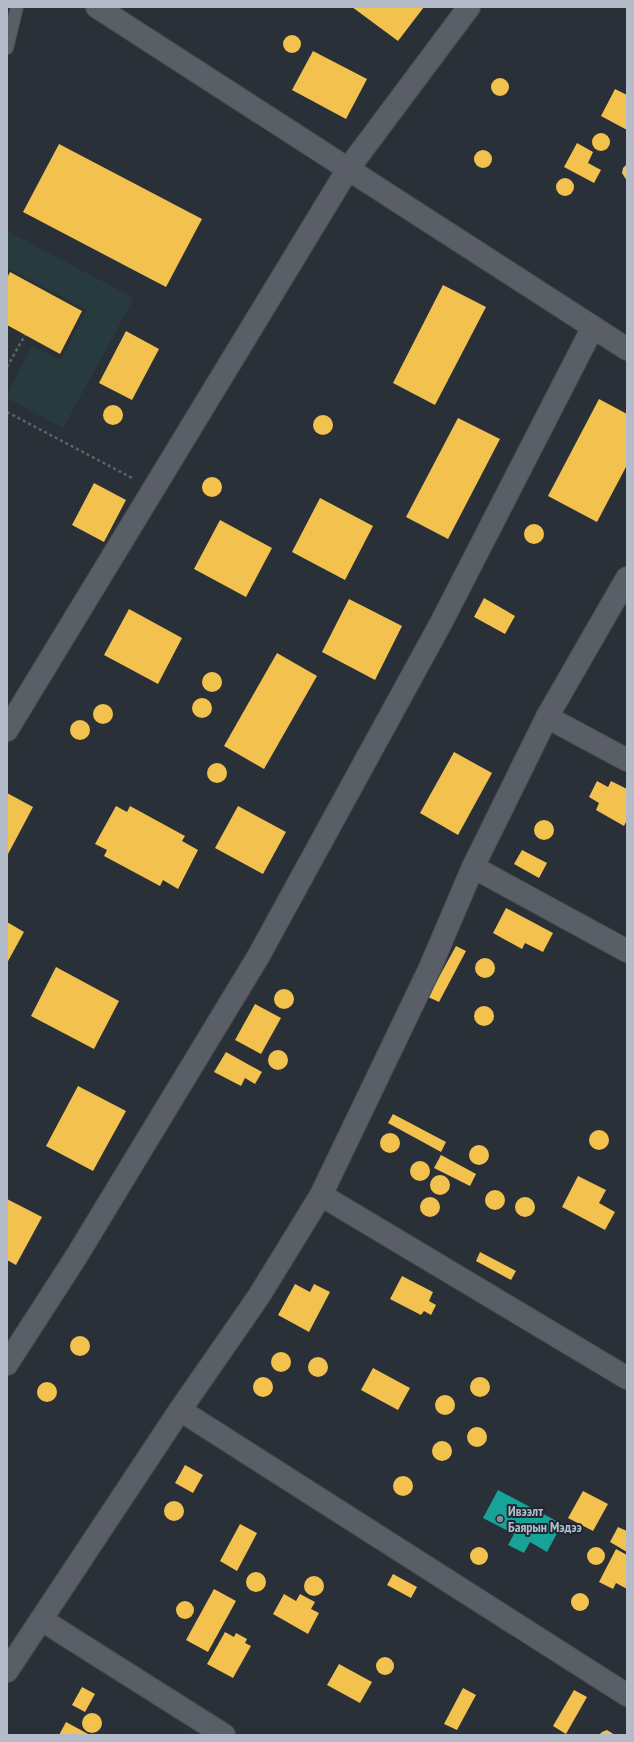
<svg xmlns="http://www.w3.org/2000/svg" width="634" height="1742" font-family="'PT Sans Narrow',sans-serif">
<style>
.green{fill:#273a3e}
.homes{fill:#f2c14e}
.public{fill:#17a398}
.lines{fill:none;stroke-linecap:round;stroke-linejoin:round}
.lane-casing{stroke:#484c53;stroke-width:14}
.street-casing{stroke:#484c53;stroke-width:24}
.path{stroke:#5d636a;stroke-width:2.5;stroke-dasharray:3 3;stroke-linecap:butt}
.lane{stroke:#5a5e66;stroke-width:12}
.street{stroke:#5a5e66;stroke-width:22}
.poi-dot{fill:#848b96;stroke:#1d2633;stroke-width:1.5}
.labels{text-anchor:middle;stroke-width:4;stroke-linejoin:round;paint-order:stroke}
.poi-label{font-size:14px;font-weight:bold;fill:#b4bcc9;stroke:#1d2633;text-anchor:start}
</style>
<rect width="100%" height="100%" fill="#2a3038"/>
<path class="green" d="M7 231 134 298 63 428 7 398V395L32 346 60 360 87 310 8 268 7 269Z"/>
<g class="homes">
<path d="M352 7H424L398 41Z"/>
<circle cx="292" cy="44" r="9"/>
<path d="M313 51 367 79 346 119 292 90Z"/>
<circle cx="500" cy="87" r="9"/>
<path d="M615 89 627 95V130L601 116Z"/>
<circle cx="601" cy="142" r="9"/>
<path d="M577 143 593 152 588 163 601 170 594 183 564 167Z"/>
<path d="M59 144 202 219 166 287 23 212Z"/>
<circle cx="483" cy="159" r="9"/>
<path d="M627 164V181L622 173 623 168Z"/>
<circle cx="565" cy="187" r="9"/>
<path d="M10 272 82 311 60 354 7 325V278Z"/>
<path d="M443 285 486 307 435 405 393 383Z"/>
<path d="M126 331 159 349 132 400 99 383Z"/>
<path d="M599 399 627 414V465L597 522 548 496Z"/>
<circle cx="113" cy="415" r="10"/>
<circle cx="323" cy="425" r="10"/>
<path d="M458 418 500 439 448 539 406 517Z"/>
<circle cx="212" cy="487" r="10"/>
<path d="M94 483 126 500 104 542 72 525Z"/>
<path d="M320 498 373 526 345 580 292 552Z"/>
<path d="M220 520 272 548 246 597 194 569Z"/>
<circle cx="534" cy="534" r="10"/>
<path d="M484 598 515 616 505 634 474 617Z"/>
<path d="M349 599 402 626 375 680 322 652Z"/>
<path d="M129 609 182 638 158 684 104 655Z"/>
<path d="M277 653 317 676 264 769 224 746Z"/>
<circle cx="212" cy="682" r="10"/>
<circle cx="202" cy="708" r="10"/>
<circle cx="103" cy="714" r="10"/>
<circle cx="80" cy="730" r="10"/>
<path d="M454 752 492 773 458 835 420 813Z"/>
<circle cx="217" cy="773" r="10"/>
<path d="M597 781 608 787 611 781 627 789V820L624 826 596 810 599 803 589 797Z"/>
<path d="M7 793 33 807 7 856Z"/>
<path d="M116 806 127 812 130 806 185 836 182 841 198 850 178 889 163 880 160 886 104 856 107 850 95 844Z"/>
<path d="M238 806 286 832 263 874 215 848Z"/>
<circle cx="544" cy="830" r="10"/>
<path d="M522 850 547 863 539 878 514 864Z"/>
<path d="M506 908 553 933 543 952 525 943 522 949 493 933Z"/>
<path d="M7 922 24 932 7 963Z"/>
<path d="M456 946 466 951 439 1002 428 997Z"/>
<circle cx="485" cy="968" r="10"/>
<path d="M56 967 119 1001 94 1049 31 1016Z"/>
<circle cx="284" cy="999" r="10"/>
<path d="M255 1004 281 1018 261 1054 235 1040Z"/>
<circle cx="484" cy="1016" r="10"/>
<circle cx="278" cy="1060" r="10"/>
<path d="M226 1052 262 1072 255 1084 245 1078 241 1086 214 1072Z"/>
<path d="M78 1086 126 1111 93 1171 46 1146Z"/>
<path d="M393 1114 446 1142 441 1152 388 1123Z"/>
<circle cx="599" cy="1140" r="10"/>
<circle cx="390" cy="1143" r="10"/>
<circle cx="479" cy="1155" r="10"/>
<path d="M441 1155 476 1174 470 1186 434 1168Z"/>
<circle cx="420" cy="1171" r="10"/>
<circle cx="440" cy="1185" r="10"/>
<path d="M578 1176 606 1190 599 1203 615 1212 605 1230 562 1207Z"/>
<circle cx="495" cy="1200" r="10"/>
<circle cx="525" cy="1207" r="10"/>
<circle cx="430" cy="1207" r="10"/>
<path d="M7 1199 42 1217 16 1265 7 1260Z"/>
<path d="M480 1252 516 1271 511 1280 476 1261Z"/>
<path d="M402 1276 433 1292 429 1301 436 1305 431 1315 424 1311 421 1315 390 1299Z"/>
<path d="M295 1284 310 1292 314 1284 330 1292 309 1332 278 1315Z"/>
<circle cx="80" cy="1346" r="10"/>
<circle cx="281" cy="1362" r="10"/>
<circle cx="318" cy="1367" r="10"/>
<path d="M373 1368 410 1388 398 1410 361 1390Z"/>
<circle cx="480" cy="1387" r="10"/>
<circle cx="263" cy="1387" r="10"/>
<circle cx="47" cy="1392" r="10"/>
<circle cx="445" cy="1405" r="10"/>
<circle cx="477" cy="1437" r="10"/>
<circle cx="442" cy="1451" r="10"/>
<path d="M185 1465 203 1475 193 1493 175 1483Z"/>
<circle cx="403" cy="1486" r="10"/>
<path d="M583 1491 608 1504 593 1531 568 1518Z"/>
<circle cx="174" cy="1511" r="10"/>
<path d="M240 1524 257 1533 237 1571 220 1561Z"/>
<path d="M618 1527 627 1531V1552L610 1542Z"/>
<circle cx="479" cy="1556" r="9"/>
<circle cx="596" cy="1556" r="9"/>
<path d="M616 1549 627 1555V1589L616 1583 613 1589 599 1582Z"/>
<circle cx="256" cy="1582" r="10"/>
<path d="M393 1574 417 1587 411 1598 387 1585Z"/>
<circle cx="314" cy="1586" r="10"/>
<path d="M214 1589 236 1601 208 1652 186 1640Z"/>
<circle cx="580" cy="1602" r="9"/>
<path d="M284 1594 296 1601 300 1594 315 1602 311 1609 319 1613 308 1634 273 1614Z"/>
<circle cx="185" cy="1610" r="9"/>
<path d="M225 1632 234 1637 236 1633 247 1639 245 1643 251 1646 233 1678 207 1664Z"/>
<circle cx="385" cy="1666" r="9"/>
<path d="M339 1664 372 1682 360 1703 327 1685Z"/>
<path d="M82 1687 95 1694 85 1712 72 1705Z"/>
<path d="M463 1688 476 1695 457 1730 444 1724Z"/>
<path d="M574 1690 587 1697 566 1734 553 1726Z"/>
<circle cx="92" cy="1723" r="10"/>
<path d="M66 1722 90 1735H59Z"/>
<path d="M607 1730 615 1735H599L602 1732Z"/>
</g>
<path class="public" d="M498 1490 562 1524 547 1552 530 1542 524 1553 508 1545 514 1534 483 1518Z"/>
<g class="lines">
<g class="lane-casing">
<path id="lane" d="M7 48 17 7"/>
</g>
<g class="street-casing">
<g id="street">
<path d="M97 7 627 349"/>
<path d="M547 717 627 760"/>
<path d="M7 730 348 169 469 7"/>
<path d="M473 867 627 951"/>
<path d="M321 1195 627 1378"/>
<path d="M7 1364 76 1257 258 957 441 623 593 327"/>
<path d="M180 1410 627 1695"/>
<path d="M42 1620 224 1735"/>
<path d="M7 1671 180 1410 259 1296 321 1195 430 968 473 867 547 717 627 578"/>
</g>
</g>
<g class="path">
<path d="M7 367 25 335"/>
<path d="M7 412 134 479"/>
</g>
<use href="#lane" class="lane"/>
<use href="#street" class="street"/>
</g>
<circle class="poi-dot" cx="500" cy="1519" r="4"/>
<g class="labels">
<g class="poi-label">
<text x="508" y="1516">Ивээлт<tspan x="508" dy="16">Баярын Мэдээ</tspan></text>
</g>
</g>
<rect width="634" height="1742" fill="none" stroke="#b4bcc9" stroke-width="16"/>
</svg>
